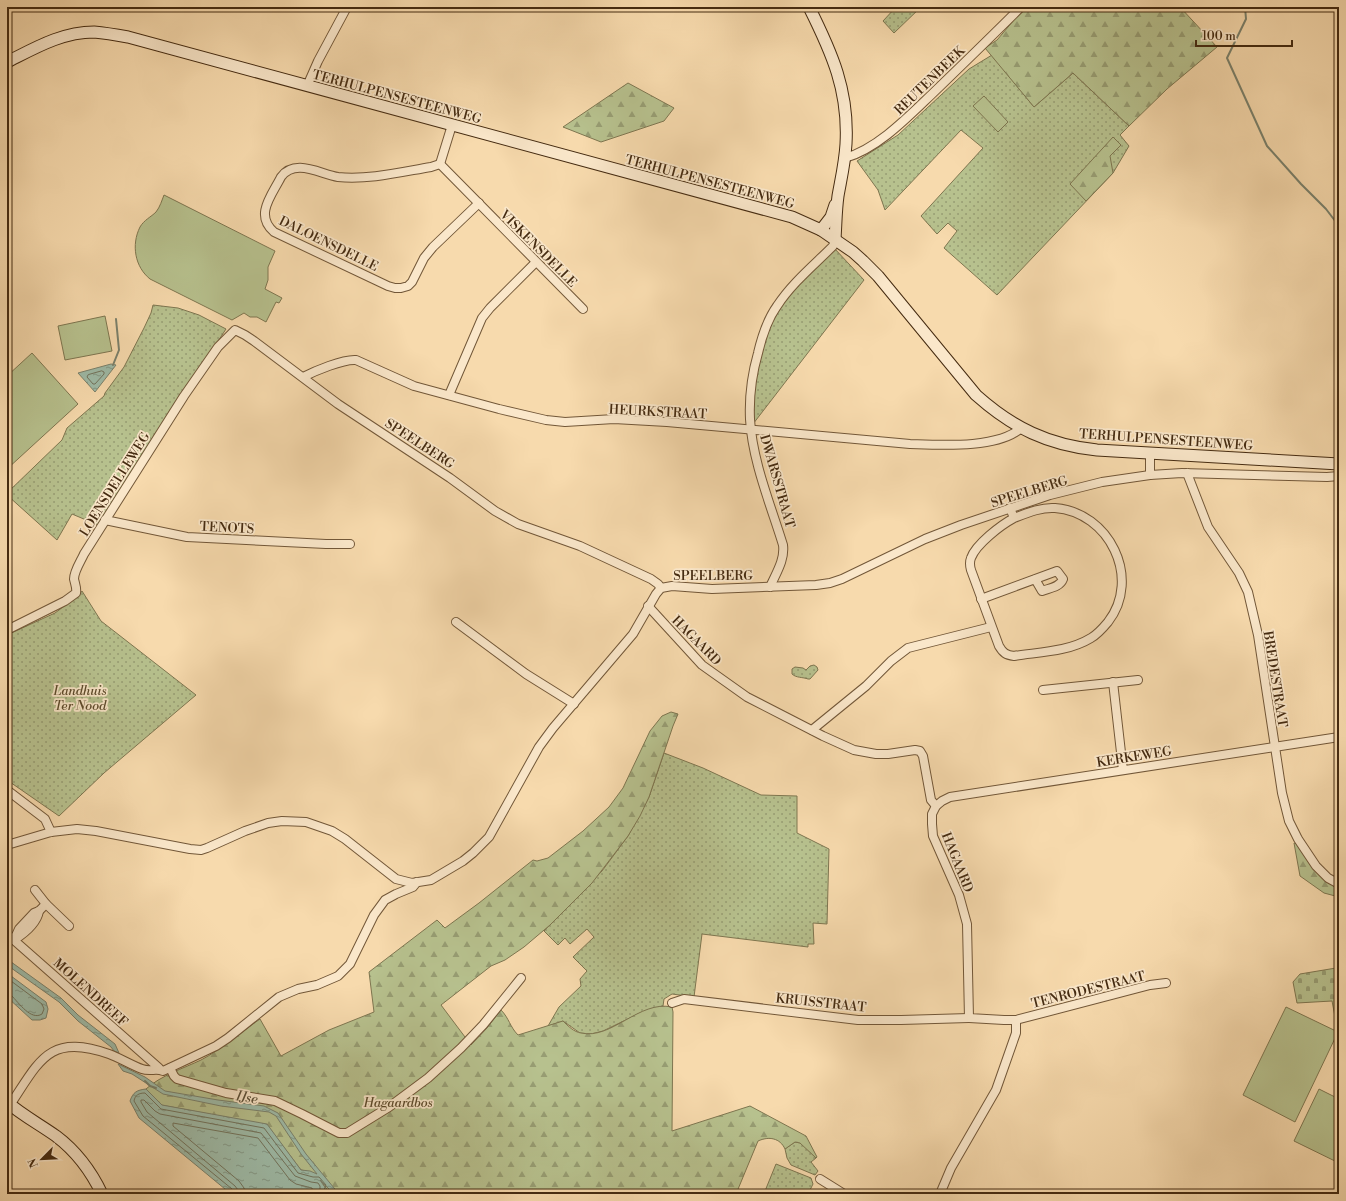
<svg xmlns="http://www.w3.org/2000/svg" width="1346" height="1201" font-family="'Libre Bodoni',serif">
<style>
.grass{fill:url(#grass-dots);stroke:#7e7650}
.forest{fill:url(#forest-firs);stroke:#7e7650}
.cemetery{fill:url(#cemetery-stones);stroke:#7e7650}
.garden{fill:#b7c18e;stroke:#7e7650}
.water{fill:url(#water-ripples);stroke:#7a816c}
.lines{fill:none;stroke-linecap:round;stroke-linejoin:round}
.shore{stroke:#72735c;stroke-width:1}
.stream{stroke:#7a816c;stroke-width:2}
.minor-casing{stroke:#725738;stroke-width:10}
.secondary-casing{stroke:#452b11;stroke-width:13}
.minor{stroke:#fae7ca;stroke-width:8}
.secondary{stroke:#fae7ca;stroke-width:11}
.labels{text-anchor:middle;stroke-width:3.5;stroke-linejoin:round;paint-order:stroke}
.street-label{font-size:13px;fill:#452b11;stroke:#fae7ca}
.park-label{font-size:13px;font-style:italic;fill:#5c492a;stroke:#fae7ca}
.water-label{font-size:14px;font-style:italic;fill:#5b4f37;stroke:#fae7ca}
</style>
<defs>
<pattern id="grass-dots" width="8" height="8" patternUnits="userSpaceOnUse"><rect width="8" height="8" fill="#b7c18e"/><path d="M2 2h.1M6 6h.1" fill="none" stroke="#979d73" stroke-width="1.8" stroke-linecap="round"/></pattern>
<pattern id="forest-firs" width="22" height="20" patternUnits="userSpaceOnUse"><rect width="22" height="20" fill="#b7c18e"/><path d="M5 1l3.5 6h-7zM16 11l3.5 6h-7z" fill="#979d73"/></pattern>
<pattern id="cemetery-stones" width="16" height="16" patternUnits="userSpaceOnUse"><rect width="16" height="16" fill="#b7c18e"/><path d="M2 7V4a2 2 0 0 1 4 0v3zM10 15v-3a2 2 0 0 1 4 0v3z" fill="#979d73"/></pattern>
<pattern id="water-ripples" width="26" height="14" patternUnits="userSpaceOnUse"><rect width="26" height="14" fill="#9ebba8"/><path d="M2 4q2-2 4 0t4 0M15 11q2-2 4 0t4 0" fill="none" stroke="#839887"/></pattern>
</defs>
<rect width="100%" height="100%" fill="#f7daad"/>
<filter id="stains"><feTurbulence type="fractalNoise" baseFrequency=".005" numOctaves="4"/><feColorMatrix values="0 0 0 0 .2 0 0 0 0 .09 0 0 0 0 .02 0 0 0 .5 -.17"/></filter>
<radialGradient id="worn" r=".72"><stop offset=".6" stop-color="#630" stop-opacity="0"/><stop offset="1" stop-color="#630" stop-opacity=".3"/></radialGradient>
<g class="grass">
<path d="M896 7H921L894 33 883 21Z"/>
<path d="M992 55 1034 107 1073 73 1129 126 1120 135 1129 146 1113 173 997 295 944 248 957 231 948 223 937 234 921 216 983 148 961 130 885 210 878 190 857 161 898 135 969 69Z"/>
<path d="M834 248 864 280 753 424 751 407 763 339 781 303Z"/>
<path d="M153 305 178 308 199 315 226 329 98 525 72 514 57 540 7 495V493L62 440 67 428 104 396 105 393 124 367 144 328 151 313Z"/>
<path d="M82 591 101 621 196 695 104 773 59 816 7 780V635L55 613 79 595Z"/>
<path d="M814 665 817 667 818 670 810 679H808C803 677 796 678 792 674V669L795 667 803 668 806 670 810 666Z"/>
<path d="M664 753 703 768 761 795 797 796V833L829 849 827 924 813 923 814 944H808V947L702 934 694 997 672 994 664 999 663 1006 642 1012 603 1031 591 1034 580 1033 563 1021 548 1026 559 1007 581 986 580 979 587 971 573 957 594 937 587 929 570 944 565 938 558 945 544 931 602 871 628 836 649 797Z"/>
<path d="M795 1142 801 1143 816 1158 811 1162 818 1171 815 1175 791 1165 787 1158 785 1149Z"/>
<path d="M776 1164 811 1178 813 1184 808 1194H773L765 1191Z"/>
</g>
<g class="forest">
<path d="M1025 7H1180L1217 47 1167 89 1129 126 1073 73 1034 107 985 48 997 40Z"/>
<path d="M628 83 674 108 664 121 601 142 563 127Z"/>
<path d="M1113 137 1121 145 1110 156 1113 173 1086 201 1070 184Z"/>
<path d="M671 712 678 714 673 726 649 797 640 816 628 836 592 883 550 925 524 947 505 960 491 966 441 1005 471 1045 487 1028 501 1010C509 1018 510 1027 518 1035L563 1021C568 1026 574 1032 581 1033 612 1040 639 1000 672 1007L673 1012 672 1131 750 1106 806 1136 817 1157 816 1158 800 1143 795 1142 785 1149C780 1138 769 1136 758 1141L736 1194H331C319 1181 320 1173 301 1170L267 1125 161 1105 146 1089C160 1076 184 1068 201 1060 222 1049 241 1032 260 1019L281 1056 329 1030 374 1012 369 972 437 920 445 928 479 903 533 860 537 861 548 858 583 831 609 807 623 788 650 731 662 716Z"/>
<path d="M1294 843 1299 844 1339 886V897L1324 893 1300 876Z"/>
</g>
<path class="cemetery" d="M1339 946V1028L1337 1027 1332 1001 1297 1003 1293 982 1300 974 1336 968 1337 947Z"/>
<g class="garden">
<path d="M984 96 1008 122 998 132 973 106Z"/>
<path d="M164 195 275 251 268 267V280L265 289 282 298 279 303 276 302 266 322 257 317H250L244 313 232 320 150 279C135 267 131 245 140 227 144 220 151 217 156 212 160 207 162 200 164 195Z"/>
<path d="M105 316 112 351 65 360 58 326Z"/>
<path d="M32 353 78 404 7 469V376Z"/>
<path d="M1286 1007 1338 1032 1295 1122 1243 1095Z"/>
<path d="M1319 1089 1339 1099V1163L1294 1141Z"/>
</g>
<g class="water">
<path d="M111 364 116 365 95 392 78 373Z"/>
<path d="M7 959 61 998 78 1015 115 1044 119 1053 114 1051 111 1047 78 1021 59 1002 7 965Z"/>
<path d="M7 973 46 1002 48 1009 46 1018 40 1020H32L7 997Z"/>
<path d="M118 1064 145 1077 165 1091 218 1100 264 1106 278 1113 306 1154 339 1194H334L320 1180 324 1186 331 1194H231L139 1118 130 1101C133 1092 137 1090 146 1089L162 1105 267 1124 301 1170 310 1171 317 1174 301 1154 276 1116 269 1112 221 1106 163 1094 132 1074 123 1071Z"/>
</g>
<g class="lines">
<g class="shore">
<path d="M102 371 104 372V374L95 384H93L87 377 88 375Z"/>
<path d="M7 978 42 1004 44 1009 42 1014C31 1021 19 1003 11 995L7 994"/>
<path d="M233 1194 232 1189 143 1116 134 1101C135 1095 139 1093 145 1093L161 1109 264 1128 298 1173 313 1177H319L326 1185 324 1190 325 1194"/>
<path d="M239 1194 238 1190 235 1186 147 1112 141 1102V1100H144L155 1111 160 1114 261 1133 295 1176 311 1182 318 1183 320 1186V1194"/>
<path d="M245 1194 244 1188 239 1181 173 1126V1123L258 1138 290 1180 296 1184 312 1188 313 1194"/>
</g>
<g class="stream">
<path d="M1245 7 1246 19 1227 58 1267 146 1301 184 1326 209 1339 226"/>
<path d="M113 365 119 350 116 319"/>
<path d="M145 1081 150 1086 156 1088"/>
</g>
<g class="minor-casing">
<g id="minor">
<path d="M307 86 318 61 347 7"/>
<path d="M845 158C877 149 907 118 931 95 961 66 991 37 1021 7"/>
<path d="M440 164 431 167C401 172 369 180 338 177 320 174 295 158 281 177 272 195 254 215 274 232L388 286 395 288H401L408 286 412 282 424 258 433 247 479 203"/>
<path d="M440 164 583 309"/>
<path d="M440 164 452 125"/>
<path d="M303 377C315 371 343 359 356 360L414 386 499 409 546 420 565 422 614 419 667 422 910 444C940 445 998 449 1021 428"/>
<path d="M449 395 482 318 490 308 536 262"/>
<path d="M1150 453V475"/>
<path d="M1187 473 1208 527 1239 573 1248 592 1258 635 1282 793 1289 821 1298 839 1316 866 1328 878 1339 884"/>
<path d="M1010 508 1014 518C1001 525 976 544 971 558 969 563 970 566 971 570L999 646C1003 653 1006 655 1014 656 1039 652 1068 652 1091 638 1098 634 1103 628 1108 622 1142 578 1109 512 1055 508 1041 507 1027 513 1014 518"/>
<path d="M105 520 187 537 326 544H350"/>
<path d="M770 587C776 573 785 560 783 545 771 506 752 460 750 419 749 397 752 374 758 353 762 336 767 320 777 306 792 283 814 265 833 246L835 239"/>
<path d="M981 599 1057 571 1063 579C1060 587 1050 588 1042 591L1035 579"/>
<path d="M648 606 702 665 747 697 823 736 854 750 876 754H888L915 750 920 751 923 756 931 800 936 806"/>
<path d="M456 622 526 674 574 704"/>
<path d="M7 630 65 601 76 593C77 588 75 584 74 579 74 571 81 561 84 554L184 396 218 347 235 330 245 335 254 341 338 404 450 478 495 511 518 524 580 546 651 579 658 584 661 588"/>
<path d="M1113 682 1123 770"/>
<path d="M1043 690 1138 680"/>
<path d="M812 730 866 686 891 661 908 648 991 627"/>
<path d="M7 790 45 819 51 832"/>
<path d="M7 845 51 832 77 829 96 831 190 849 201 850 207 848 245 831 268 823 282 821 306 822 332 831 345 839 396 879 412 883 431 880 463 861 473 853 489 837 539 747 553 728 633 634 656 594 661 588 672 586 712 589 816 585 830 583 842 579 925 539 961 525 1050 495 1102 482 1150 475 1182 473 1327 477 1339 476"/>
<path d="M35 890 46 904"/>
<path d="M7 934 159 1068"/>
<path d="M14 940 19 929 34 913 39 911 46 904 69 926"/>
<path d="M14 940C25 933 37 923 39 911"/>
<path d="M1166 983 1150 985 1016 1020H1004L969 1018 967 924 959 895 933 836 932 824V814L936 806 942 801 950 797 1339 737"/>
<path d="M672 1003 684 999 858 1020H901L969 1018"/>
<path d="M170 1068 174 1076 177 1079 226 1093 275 1101 302 1114 339 1133H347L389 1107 428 1078 461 1048 483 1025 521 978"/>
<path d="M10 1105C40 1060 49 1033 109 1054 120 1058 131 1065 142 1069 150 1072 156 1068 163 1071L216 1046 228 1038 279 997 298 989 317 985 338 976 350 964 374 915 385 900 396 894 413 887 417 882"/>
<path d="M820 1179 844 1194"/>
<path d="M940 1194 951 1168 996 1090 1016 1033V1020"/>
</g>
</g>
<g class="secondary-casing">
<g id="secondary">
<path d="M809 7C832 53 849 91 846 144 845 162 841 179 838 196 836 210 836 225 835 239"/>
<path d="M7 62C35 48 62 32 94 32 105 33 117 35 128 37L792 217 821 230 853 252 863 261 878 276 976 395C1013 428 1048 445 1097 450L1339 464"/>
<path d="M821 230 831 217 835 205"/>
<path d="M7 1102C22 1115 39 1124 56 1136 76 1151 91 1171 102 1194"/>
</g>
</g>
<use href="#minor" class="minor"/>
<use href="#secondary" class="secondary"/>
</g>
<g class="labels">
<g class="street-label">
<text transform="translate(929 80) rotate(-44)" y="5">REUTENBEEK</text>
<text transform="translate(397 96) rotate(15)" y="5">TERHULPENSESTEENWEG</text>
<text transform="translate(710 181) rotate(15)" y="5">TERHULPENSESTEENWEG</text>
<text transform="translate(329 243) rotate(26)" y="5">DALOENSDELLE</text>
<text transform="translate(539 248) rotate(45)" y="5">VISKENSDELLE</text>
<text transform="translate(658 411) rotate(3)" y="5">HEURKSTRAAT</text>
<text transform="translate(1166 439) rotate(4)" y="5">TERHULPENSESTEENWEG</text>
<text transform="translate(420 443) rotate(33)" y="5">SPEELBERG</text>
<text transform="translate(778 481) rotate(74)" y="5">DWARSSTRAAT</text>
<text transform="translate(114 484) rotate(-58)" y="5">LOENSDELLEWEG</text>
<text transform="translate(1029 491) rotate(-17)" y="5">SPEELBERG</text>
<text transform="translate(227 527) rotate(3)" y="5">TENOTS</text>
<text x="713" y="580">SPEELBERG</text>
<text transform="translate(697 640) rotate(45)" y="5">HAGAARD</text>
<text transform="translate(1276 679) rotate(81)" y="5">BREDESTRAAT</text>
<text transform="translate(1134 756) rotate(-9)" y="5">KERKEWEG</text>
<text transform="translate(958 862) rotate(68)" y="5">HAGAARD</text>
<text transform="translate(1088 989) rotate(-14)" y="5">TENRODESTRAAT</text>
<text transform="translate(91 992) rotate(42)" y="5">MOLENDREEF</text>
<text transform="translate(821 1002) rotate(6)" y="5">KRUISSTRAAT</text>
</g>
<g class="park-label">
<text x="80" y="695">Landhuis<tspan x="80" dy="15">Ter Nood</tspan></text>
<text x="398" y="1107">Hagaardbos</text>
</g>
<g class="water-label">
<text transform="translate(247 1097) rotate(10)" y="5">IJse</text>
</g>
</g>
<rect width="1346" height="1201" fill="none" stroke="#f7daad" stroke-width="24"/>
<rect x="8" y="8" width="1330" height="1185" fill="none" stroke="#452b11" stroke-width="2"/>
<rect x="12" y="12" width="1322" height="1177" fill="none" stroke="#452b11"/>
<g transform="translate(42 1159) rotate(246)" stroke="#fae7ca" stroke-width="3" paint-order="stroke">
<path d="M0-3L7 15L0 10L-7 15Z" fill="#452b11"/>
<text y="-6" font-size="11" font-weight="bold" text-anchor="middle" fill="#452b11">N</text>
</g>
<path d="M1196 40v6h96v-6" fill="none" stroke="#452b11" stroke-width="2"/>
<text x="1202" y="40" font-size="12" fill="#452b11" stroke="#fae7ca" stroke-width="3" paint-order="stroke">100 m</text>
<rect width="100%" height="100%" filter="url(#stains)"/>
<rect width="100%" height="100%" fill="url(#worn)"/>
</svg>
